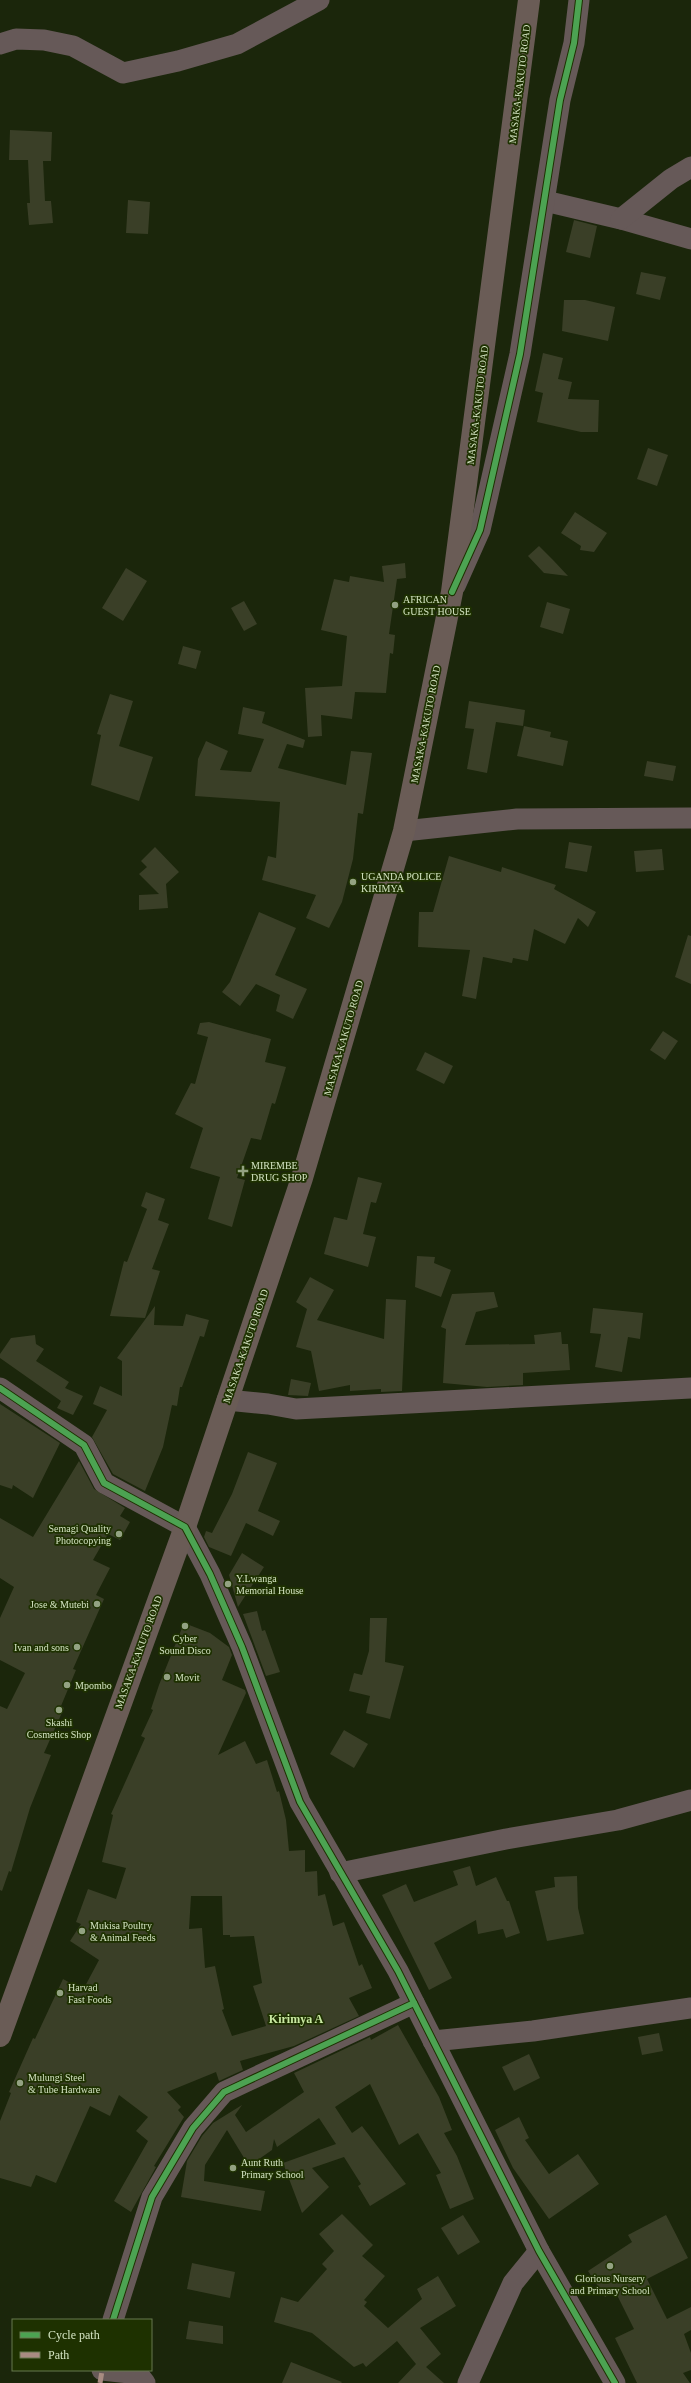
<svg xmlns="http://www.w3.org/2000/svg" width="691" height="2383" font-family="Georgia,serif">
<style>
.building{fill:#3a3f27;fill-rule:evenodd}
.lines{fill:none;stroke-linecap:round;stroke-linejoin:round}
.minor{stroke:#665958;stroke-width:21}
.highway{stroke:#6a5c56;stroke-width:22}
.quiet{stroke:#a88b81;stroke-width:5;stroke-dasharray:10 5;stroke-linecap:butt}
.cycleway-casing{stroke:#1e3100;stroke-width:8}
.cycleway{stroke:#4ca352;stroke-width:6}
.poi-dot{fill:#93a282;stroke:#1e3100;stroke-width:1.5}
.labels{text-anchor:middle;stroke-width:3.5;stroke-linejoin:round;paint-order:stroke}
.street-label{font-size:10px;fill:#d4e4c2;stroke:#1e3100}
.poi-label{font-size:10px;fill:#d4e4c2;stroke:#1e3100;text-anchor:start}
.quarter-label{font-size:12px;font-weight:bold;fill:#caeaa3;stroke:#1e3100}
</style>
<rect width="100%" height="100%" fill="#1b260b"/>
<g class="building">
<path d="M10 130 52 132 51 161H43L45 201H51L53 223 29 225 27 203H30L28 160H9Z"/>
<path d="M128 200 150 202 148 234 126 233Z"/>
<path d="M574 220 597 226 590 258 566 252Z"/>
<path d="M641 272 666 277 660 300 636 294Z"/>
<path d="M564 300H585L615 307 608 341 562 331Z"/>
<path d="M543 353 563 358 558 379 572 382 568 399 599 400 598 432H581L537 422 543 393 535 391Z"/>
<path d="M648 448 668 455 657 486 637 479Z"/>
<path d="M575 512 607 533 594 552 580 550 581 546 561 533Z"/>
<path d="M539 546 553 560 568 576 544 573 528 556Z"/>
<path d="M405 563 406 578 397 579 389 634 395 635 393 654 390 653 386 693 355 692 352 719 321 715 322 736 308 737 305 688 342 686 347 636 321 630 334 579 349 582 350 576 384 582 382 566Z"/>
<path d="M126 568 147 581 123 621 102 608Z"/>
<path d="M244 601 257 624 244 631 231 608Z"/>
<path d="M547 602 570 609 563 634 540 627Z"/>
<path d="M183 646 201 651 196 669 178 664Z"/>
<path d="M110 694 133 701 119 746 153 757 139 801 91 785 101 735 97 734Z"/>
<path d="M469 701 525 710 523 726 496 722 487 773 467 769 474 729 465 728Z"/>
<path d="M243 707 265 712 262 723 305 740 303 748 287 744 278 768 346 785 351 751 372 753 363 814 358 813 353 859 342 902 329 928 306 918 316 895 262 880 268 856 276 858 280 802 195 796 198 759 206 741 228 751 220 770 251 772 264 739 238 734Z"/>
<path d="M524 726 551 732 550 737 568 741 563 766 517 756Z"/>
<path d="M647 761 676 766 673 781 644 776Z"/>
<path d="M569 842 592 846 587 872 565 868Z"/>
<path d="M155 847 179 872 166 884 168 908 139 910V895L159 894 139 874 147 867 141 861Z"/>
<path d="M662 849 664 870 636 872 634 851Z"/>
<path d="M449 856 501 872 502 867 556 885 554 889 596 912 588 927 578 918 565 944 534 929 528 961 513 958 512 963 483 957 476 999 462 996 470 950 418 947 419 912H433Z"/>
<path d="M259 912 296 928 275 975 307 989 293 1019 276 1011 280 995 256 984 240 1006 222 992 230 982Z"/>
<path d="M688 935 691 936V984L675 977Z"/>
<path d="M209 1022 271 1039 265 1062 286 1067 275 1104 272 1103 261 1140 251 1138 237 1178 245 1180 232 1227 208 1219 220 1177 190 1168 203 1128 175 1114 191 1083 195 1084 208 1037 197 1034 200 1023Z"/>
<path d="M663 1031 678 1041 665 1060 650 1050Z"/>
<path d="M425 1052 453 1066 444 1084 416 1070Z"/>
<path d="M358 1177 382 1183 376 1203 371 1202 363 1234 376 1237 368 1267 324 1254 334 1217 347 1220Z"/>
<path d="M146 1192 165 1199 158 1220 169 1224 152 1269 160 1271 145 1318 110 1316 124 1261 127 1262 147 1209 141 1206Z"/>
<path d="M417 1256 435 1257 434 1263 451 1270 441 1297 415 1287Z"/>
<path d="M310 1277 334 1290 317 1320 384 1339 386 1299 406 1300 402 1391 381 1392V1389L350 1391V1385L319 1391 311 1351 296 1347 307 1309 296 1302Z"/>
<path d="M494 1292 498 1307 476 1312 465 1345 535 1344 534 1335 561 1332 562 1344H568L570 1370 523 1373V1385L487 1387 443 1383 446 1329 441 1327 452 1294Z"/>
<path d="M155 1306 154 1325 183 1326 186 1314 209 1320 204 1337 200 1336 182 1387H180L177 1406 172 1405 163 1447 145 1491 113 1474 92 1437 107 1410 93 1404 100 1386 122 1396V1361L117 1358Z"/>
<path d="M593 1308 643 1313 640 1339 628 1337 622 1372 595 1367 601 1334 590 1333Z"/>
<path d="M35 1335 36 1344 44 1349 36 1361 69 1382 65 1388 83 1396 73 1415 57 1408 61 1401 0 1358V1354L11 1338Z"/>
<path d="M291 1379 311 1383 308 1396 288 1395Z"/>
<path d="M0 1404 60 1443 33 1498 13 1485 12 1489 0 1485Z"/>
<path d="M248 1452 277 1463 258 1511 280 1521 273 1536 246 1523 231 1556 209 1547 204 1537 206 1531 212 1533 232 1494Z"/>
<path d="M79 1461 94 1489 125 1508 120 1516 130 1522 120 1540 108 1534 93 1560 110 1568 96 1595 104 1599 73 1669 76 1670 61 1706 64 1708 44 1753 51 1755 30 1808 11 1872 9 1871 2 1891 0 1890V1706L7 1709 25 1673 0 1660V1618L14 1587 0 1578V1518L33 1537Z"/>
<path d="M242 1553 264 1567 238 1607 229 1575Z"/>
<path d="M257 1611 262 1631 265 1630 280 1672 266 1676 243 1614Z"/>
<path d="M370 1618H387L385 1662 404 1666 390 1719 366 1713 370 1696 349 1691 354 1673 362 1675 369 1651Z"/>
<path d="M184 1623 210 1633 229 1647 232 1655 222 1680 245 1690 246 1693 218 1755 245 1741 256 1764 267 1760 277 1792 279 1791 286 1820 289 1851 305 1850V1872L317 1871 318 1896 325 1894 333 1926 344 1922 359 1966 362 1964 372 1988 349 1998 359 2016 294 2046 240 2061 243 2070 219 2081 216 2072 167 2092 181 2107 178 2110 184 2117 154 2166 156 2167 131 2212 114 2201 148 2141 136 2131 148 2117 119 2095 110 2116 90 2106 56 2183 36 2175 31 2187 0 2178V2121L11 2093 9 2092 33 2038 35 2039 63 1979 83 1990 99 1960 70 1941 81 1924 76 1922 88 1889 116 1899 126 1868 102 1862 113 1815 111 1814 145 1738 141 1736 153 1710 151 1709 159 1685ZM191 1896H222L223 1935H230V1937L254 1936 262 1983 253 1986 266 2026 232 2036 222 2010 224 2009 215 1966 205 1968 202 1928 189 1929Z"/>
<path d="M344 1730 368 1744 354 1768 330 1754Z"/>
<path d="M470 1866 476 1886 496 1877 507 1901H509L520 1933 506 1938 503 1929 478 1934 476 1920 434 1943 452 1978 429 1990 382 1895 406 1884 414 1902 458 1885 453 1871Z"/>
<path d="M577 1876 578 1908 584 1934 547 1941 535 1891 555 1887 554 1877Z"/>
<path d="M398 2025 439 2097 452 2130 444 2133 457 2156 474 2199 450 2209 436 2175 441 2173 418 2133 399 2145 370 2084 335 2107 352 2133 362 2126 406 2184 370 2206 358 2186 361 2184 344 2157 312 2168 329 2187 302 2213 283 2163 336 2144 319 2118 277 2147 274 2139 272 2150 249 2166 227 2130 205 2165 204 2181 265 2191 261 2211 181 2197 187 2161 202 2136 213 2123 242 2105 235 2115 246 2132 304 2092 294 2073 370 2037 371 2040Z"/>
<path d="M659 2033 663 2051 642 2055 638 2037Z"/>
<path d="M529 2054 540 2078 514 2091 502 2067Z"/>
<path d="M519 2117 529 2138 525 2140 549 2174 578 2154 599 2184 549 2219 513 2168 495 2130Z"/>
<path d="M342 2214 373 2245 362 2256 385 2276 364 2300 367 2302 364 2306 388 2328 422 2299 417 2289 438 2276 456 2306 420 2328 441 2354 426 2367 444 2383H398L416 2364 397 2341 366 2367 363 2363 354 2367 312 2333 274 2322 281 2297 298 2302 327 2269 322 2264 334 2251 319 2234Z"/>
<path d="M463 2215 480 2242 458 2255 441 2228Z"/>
<path d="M666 2215 688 2258 647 2279 667 2319 691 2307V2330L684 2334 691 2353V2370L683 2373 690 2383H637L615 2338 634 2329 615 2291 605 2297 588 2271 632 2242 628 2235Z"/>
<path d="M192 2263 235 2272 230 2298 187 2289Z"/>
<path d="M189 2321 223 2326V2344L186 2339Z"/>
<path d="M291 2362 342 2382 341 2383H282Z"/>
</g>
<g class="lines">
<g class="minor">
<path d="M0 44 16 39 44 40 73 46 123 73 178 61 237 44 319 0"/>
<path d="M545 201 621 219 691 239"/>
<path d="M621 219 671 179 691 167"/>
<path d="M455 586 480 530 520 354 560 100 574 43 579 0"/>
<path d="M404 831 517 819 691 818"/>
<path d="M0 1388 84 1445 104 1483 185 1527 210 1574 242 1647 300 1802 398 1971 539 2251 615 2383"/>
<path d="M227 1400 268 1404 296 1409 691 1388"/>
<path d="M340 1873 506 1839 618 1820 691 1800"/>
<path d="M433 2041 533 2031 691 2008"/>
<path d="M113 2320 152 2197 193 2128 224 2092 414 2003"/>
<path d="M102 2370 138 2374 145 2383"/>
<path d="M468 2383 513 2283 539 2251"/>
</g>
<path class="highway" d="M0 2036 185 1527 302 1178 404 831 452 592 529 0"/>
<path class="quiet" d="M100 2383 102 2371"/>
<g class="cycleway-casing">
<g id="cycleway">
<path d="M452 592 480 530 520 354 560 100 574 43 579 0"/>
<path d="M0 1388 84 1445 104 1483 185 1527 210 1574 242 1647 300 1802 398 1971 539 2251 615 2383"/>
<path d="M113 2320 152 2197 193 2128 224 2092 414 2003"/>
</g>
</g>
<use href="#cycleway" class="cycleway"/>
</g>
<g class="poi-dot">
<circle cx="395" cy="605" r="4"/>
<circle cx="353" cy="882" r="4"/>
<path d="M241 1165h4v4h4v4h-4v4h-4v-4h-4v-4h4z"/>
<circle cx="119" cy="1534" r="4"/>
<circle cx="228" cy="1584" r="4"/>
<circle cx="97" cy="1604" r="4"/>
<circle cx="185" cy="1626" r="4"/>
<circle cx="77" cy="1647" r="4"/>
<circle cx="167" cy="1677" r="4"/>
<circle cx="67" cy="1685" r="4"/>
<circle cx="59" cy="1710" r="4"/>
<circle cx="82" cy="1931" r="4"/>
<circle cx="60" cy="1993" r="4"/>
<circle cx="20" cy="2083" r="4"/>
<circle cx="233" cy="2168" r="4"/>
<circle cx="610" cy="2266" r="4"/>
</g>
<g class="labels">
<g class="street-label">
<text transform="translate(519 84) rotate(-83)" y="4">MASAKA-KAKUTO ROAD</text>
<text transform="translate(477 405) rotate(-83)" y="4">MASAKA-KAKUTO ROAD</text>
<text transform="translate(425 724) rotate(-79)" y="4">MASAKA-KAKUTO ROAD</text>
<text transform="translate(343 1038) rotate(-74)" y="4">MASAKA-KAKUTO ROAD</text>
<text transform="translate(245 1346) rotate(-71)" y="4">MASAKA-KAKUTO ROAD</text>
<text transform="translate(138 1652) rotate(-70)" y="4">MASAKA-KAKUTO ROAD</text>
</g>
<g class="poi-label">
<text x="403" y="603">AFRICAN<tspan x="403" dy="12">GUEST HOUSE</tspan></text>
<text x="361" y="880">UGANDA POLICE<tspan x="361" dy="12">KIRIMYA</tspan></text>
<text x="251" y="1169">MIREMBE<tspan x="251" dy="12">DRUG SHOP</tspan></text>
<text x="111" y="1532" text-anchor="end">Semagi Quality<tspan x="111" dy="12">Photocopying</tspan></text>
<text x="236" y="1582">Y.Lwanga<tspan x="236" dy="12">Memorial House</tspan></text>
<text x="89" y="1608" text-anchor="end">Jose &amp; Mutebi</text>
<text x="185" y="1642" text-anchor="middle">Cyber<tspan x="185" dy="12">Sound Disco</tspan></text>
<text x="69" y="1651" text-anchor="end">Ivan and sons</text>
<text x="175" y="1681">Movit</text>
<text x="75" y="1689">Mpombo</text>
<text x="59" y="1726" text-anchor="middle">Skashi<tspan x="59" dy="12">Cosmetics Shop</tspan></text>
<text x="90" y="1929">Mukisa Poultry<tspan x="90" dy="12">&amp; Animal Feeds</tspan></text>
<text x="68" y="1991">Harvad<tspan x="68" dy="12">Fast Foods</tspan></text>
<text x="28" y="2081">Mulungi Steel<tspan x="28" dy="12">&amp; Tube Hardware</tspan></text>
<text x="241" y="2166">Aunt Ruth<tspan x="241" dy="12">Primary School</tspan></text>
<text x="610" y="2282" text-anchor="middle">Glorious Nursery<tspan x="610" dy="12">and Primary School</tspan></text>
</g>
<g class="quarter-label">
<text x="296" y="2023">Kirimya A</text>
</g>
</g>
<rect x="12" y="2319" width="140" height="52" fill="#1e3100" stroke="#67794e"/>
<rect x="20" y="2332" width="20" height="6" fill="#4ca352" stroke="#67794e"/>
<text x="48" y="2339" font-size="12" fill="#d4e4c2">Cycle path</text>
<rect x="20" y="2352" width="20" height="6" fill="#a88b81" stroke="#67794e"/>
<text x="48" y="2359" font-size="12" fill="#d4e4c2">Path</text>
</svg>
